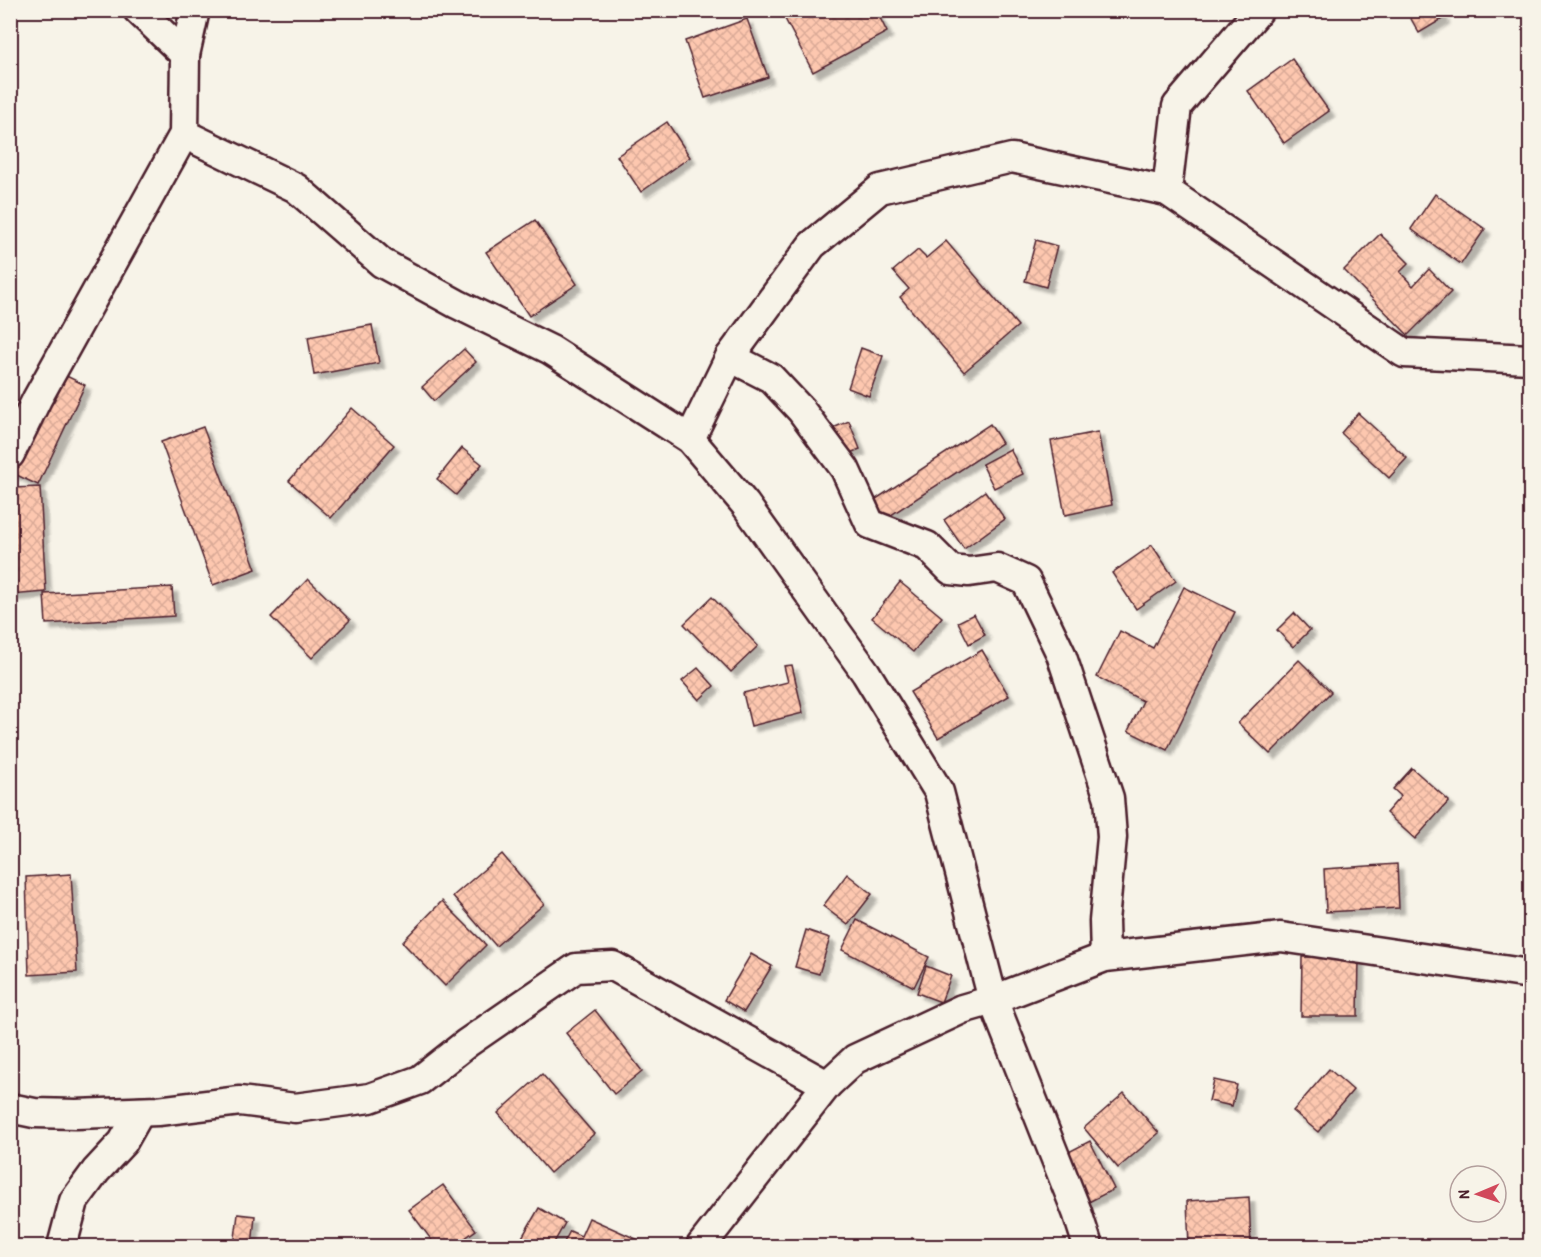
<svg xmlns="http://www.w3.org/2000/svg" width="1541" height="1257" font-family="'Patrick Hand',sans-serif">
<style>
.building{fill:url(#building-cross-hatch);stroke:#4a1f2b;stroke-width:1.5;filter:url(#shadow)}
.lines{fill:none;stroke-linecap:round;stroke-linejoin:round}
.minor-casing{stroke:#4a1f2b;stroke-width:33}
.minor{stroke:#f7f3e8;stroke-width:28}
</style>
<defs>
<pattern id="building-cross-hatch" width="8" height="8" patternUnits="userSpaceOnUse" patternTransform="scale(1.5)"><rect width="8" height="8" fill="#fdc7af"/><path d="M0 0l8 8M0 8l8-8" fill="none" stroke="#daaa97"/></pattern>
<filter id="shadow"><feDropShadow dx="5.5" dy="5.5" stdDeviation="1.5" flood-color="#0004"/></filter>
</defs>
<rect width="100%" height="100%" fill="#f7f3e8"/>
<filter id="ink" filterUnits="userSpaceOnUse"><feTurbulence type="fractalNoise" baseFrequency=".0167" numOctaves="2"/><feDisplacementMap in="SourceGraphic" scale="12" xChannelSelector="R" yChannelSelector="G"/><feConvolveMatrix kernelMatrix="1 2 1 2 8 2 1 2 1" color-interpolation-filters="sRGB"/></filter>
<g filter="url(#ink)">
<g class="building">
<path d="M792 10H876L887 32 813 72 783 15Z"/>
<path d="M1406 10H1439L1444 18 1419 33Z"/>
<path d="M747 19 768 77 705 98 685 41Z"/>
<path d="M1292 59 1329 111 1284 143 1248 91Z"/>
<path d="M667 122 690 157 641 192 617 156Z"/>
<path d="M1435 194 1485 229 1461 264 1411 229Z"/>
<path d="M535 220 577 284 529 316 486 252Z"/>
<path d="M1380 234 1409 263 1400 272 1413 286 1429 269 1451 292 1408 335 1344 270Z"/>
<path d="M1036 240 1057 246 1046 287 1025 281Z"/>
<path d="M946 241 1018 326 964 372 900 297 909 289 893 271 918 250 926 258Z"/>
<path d="M372 325 379 363 314 375 308 337Z"/>
<path d="M861 348 883 356 869 396 848 388Z"/>
<path d="M464 349 476 362 434 401 422 387Z"/>
<path d="M54 370 85 385 38 485 10 472V463Z"/>
<path d="M352 408 394 445 331 518 289 481Z"/>
<path d="M1358 413 1407 458 1389 478 1341 433Z"/>
<path d="M849 421 860 449 842 456 831 429Z"/>
<path d="M990 424 1002 443 885 519 873 501Z"/>
<path d="M203 427 256 569 213 585 161 442Z"/>
<path d="M1098 432 1112 505 1065 515 1051 441Z"/>
<path d="M462 448 482 464 456 495 437 479Z"/>
<path d="M1010 449 1023 474 994 488 982 464Z"/>
<path d="M40 487 46 592 10 595V488Z"/>
<path d="M985 491 1005 519 964 549 944 520Z"/>
<path d="M1152 545 1176 581 1136 609 1112 573Z"/>
<path d="M308 579 350 620 312 658 271 617Z"/>
<path d="M900 582 942 617 913 652 872 618Z"/>
<path d="M172 587 174 616 46 624 44 594Z"/>
<path d="M1184 587 1235 612 1167 750 1128 731 1143 701 1097 677 1120 631 1153 648Z"/>
<path d="M712 597 758 646 731 672 684 624Z"/>
<path d="M1294 613 1310 630 1293 647 1277 630Z"/>
<path d="M974 614 985 635 969 644 958 622Z"/>
<path d="M982 650 1009 696 938 738 910 692Z"/>
<path d="M1299 660 1331 692 1270 754 1238 723Z"/>
<path d="M792 665 803 713 751 726 743 693 788 682 784 666Z"/>
<path d="M698 668 714 686 699 700 682 681Z"/>
<path d="M1412 768 1449 801 1415 839 1386 813 1401 796 1393 789Z"/>
<path d="M502 854 544 904 496 946 453 896Z"/>
<path d="M1397 864 1399 908 1326 912 1324 869Z"/>
<path d="M71 874 77 972 29 975 26 877Z"/>
<path d="M847 874 872 894 848 925 823 906Z"/>
<path d="M442 901 486 945 445 986 402 942Z"/>
<path d="M857 920 929 957 914 987 842 950Z"/>
<path d="M806 930 830 938 819 974 795 967Z"/>
<path d="M751 954 772 966 744 1012 724 1000Z"/>
<path d="M1302 957H1359L1358 1016H1301Z"/>
<path d="M926 966 951 976 941 1002 917 993Z"/>
<path d="M595 1010 642 1071 614 1094 566 1033Z"/>
<path d="M1329 1069 1353 1090 1318 1132 1293 1111Z"/>
<path d="M542 1074 594 1134 550 1173 498 1113Z"/>
<path d="M1214 1080 1237 1085 1232 1106 1209 1101Z"/>
<path d="M1124 1093 1159 1133 1118 1168 1084 1128Z"/>
<path d="M1090 1141 1114 1189 1081 1206 1057 1158Z"/>
<path d="M443 1185 476 1230 454 1246H436L409 1210Z"/>
<path d="M1249 1197 1251 1246H1189L1187 1201Z"/>
<path d="M539 1208 565 1223 552 1246H517Z"/>
<path d="M238 1214 255 1216 252 1246H234Z"/>
<path d="M589 1218 652 1246H562L570 1231 581 1236Z"/>
<path d="M912 1238 950 1246H910Z"/>
</g>
<g class="lines">
<g class="minor-casing">
<g id="minor">
<path d="M138 10 185 55"/>
<path d="M184 134 296 188 382 263 457 304 551 350 690 439 745 504 866 673 939 792 993 1000 1077 1212 1088 1246"/>
<path d="M1167 191 1177 106 1259 10"/>
<path d="M730 357 771 378 801 410 845 469 870 524 927 546 951 570 969 572 997 568 1026 581 1061 654 1109 798 1112 837 1104 921 1105 957"/>
<path d="M690 439 730 357 812 245 880 189 1012 158 1167 191 1404 353 1530 359"/>
<path d="M10 454 37 399 184 134 185 55 195 10"/>
<path d="M10 1108 34 1113 76 1114 158 1111 240 1101 295 1108 370 1098 420 1080 467 1043 576 968 613 966 827 1085"/>
<path d="M62 1246 74 1201 96 1171 123 1142 140 1112"/>
<path d="M701 1246 827 1085 855 1059 962 1009 993 1000 1105 957 1281 937 1530 974"/>
</g>
</g>
<use href="#minor" class="minor"/>
</g>
</g>
<rect width="1541" height="1257" fill="none" stroke="#f7f3e8" stroke-width="36"/>
<rect x="18" y="18" width="1505" height="1221" fill="none" stroke="#4a1f2b" stroke-width="2" filter="url(#ink)"/>
<g transform="translate(1478 1194) rotate(268)"><circle r="28" fill="#f7f3e8" stroke="#b29e9c" stroke-width="1.5"/>
<path d="M0-4.5L10 22L0 15L-10 22Z" fill="#d1495b"/>
<text y="-9" font-size="16" font-weight="bold" text-anchor="middle" fill="#4a1f2b">N</text>
</g>
</svg>
